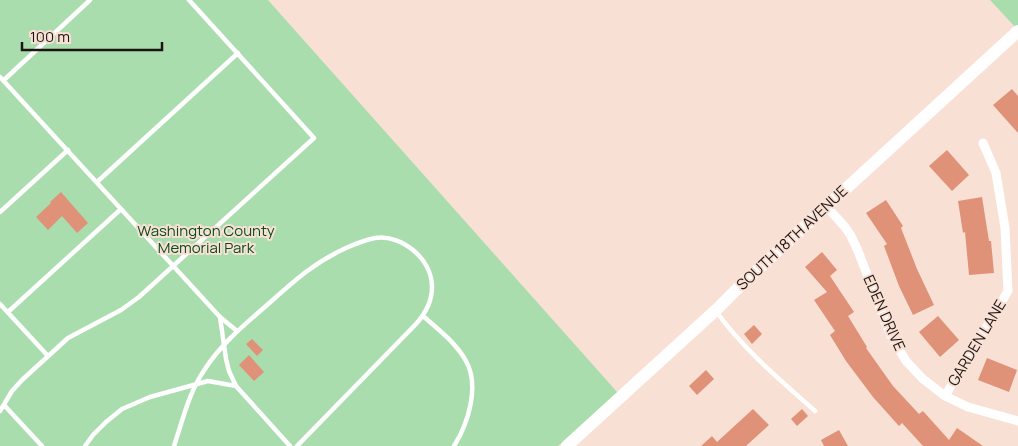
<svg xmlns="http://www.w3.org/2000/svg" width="1018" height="446" font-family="Manrope,sans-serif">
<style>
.green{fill:#aaddae}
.building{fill:#df9277}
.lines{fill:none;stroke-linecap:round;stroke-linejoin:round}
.lane{stroke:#fff;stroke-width:4.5}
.street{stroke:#fff;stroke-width:9}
.secondary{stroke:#fff;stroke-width:12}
.labels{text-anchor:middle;stroke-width:4;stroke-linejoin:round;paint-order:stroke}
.park-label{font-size:15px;fill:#084e1a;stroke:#f9e0d5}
.street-label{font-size:15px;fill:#1d1511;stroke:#f9e0d5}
</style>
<rect width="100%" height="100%" fill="#f9e0d5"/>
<g class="green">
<path d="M0 0H268L618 393 558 446H0Z"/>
<path d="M990 0H1018V26L1016 28Z"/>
</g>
<g class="building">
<path d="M1012 89 1018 96V133L993 105Z"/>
<path d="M947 150 969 175 952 191 929 166Z"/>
<path d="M61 192 88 223 77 233 62 216 48 230 36 217 51 203 50 202Z"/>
<path d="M982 197 989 241H991L994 273 969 275 965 232 963 233 958 201Z"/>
<path d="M886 200 903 226 901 228 917 269 934 305 913 315 899 286 884 246 887 244 866 213Z"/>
<path d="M822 252 837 270 830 276 854 312 848 316 867 347 866 348 893 386 919 414 923 411 949 440 957 428 983 446H923L902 423 899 426 873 397 846 361 830 335 835 331 814 300 827 292 805 267Z"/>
<path d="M938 316 959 340 940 357 919 332Z"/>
<path d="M754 325 762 334 752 344 744 334Z"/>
<path d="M252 339 263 350 257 356 246 344Z"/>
<path d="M249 355 264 372 254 381 239 365Z"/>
<path d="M987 358 1017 370 1009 392 978 380Z"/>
<path d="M706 370 714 379 697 395 689 386Z"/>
<path d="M753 409 769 425 746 446H701L712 436 717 442Z"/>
<path d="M802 409 808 416 797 426 791 419Z"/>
<path d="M839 430 848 446H824L821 440Z"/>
</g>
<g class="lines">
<g class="lane">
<path d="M0 77 220 317 237 331"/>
<path d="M4 80 90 0"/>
<path d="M97 182 238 53"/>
<path d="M0 212 68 150"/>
<path d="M0 304 48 356"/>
<path d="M716 311C743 349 780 380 815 411"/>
<path d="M8 312 121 209"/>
<path d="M423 316C438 329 456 343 466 361 480 386 468 424 454 446"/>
<path d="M220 317 226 359 229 371 236 386 290 446"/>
<path d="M4 405 42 446"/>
<path d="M0 411 12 391 22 380 68 338 121 310 139 297 314 138 189 0"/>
<path d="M85 446 93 435 106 422 122 409 150 397 208 381 236 386"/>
<path d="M174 446C183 419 189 392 205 369 221 344 244 325 266 306 293 282 313 263 346 248 355 244 365 240 375 238 402 234 432 259 432 287 432 301 425 314 416 324L297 446"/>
</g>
<g class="street">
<path d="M826 206 845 227 851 236 858 251 890 334 906 361 923 379 945 396 968 407 1018 421"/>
<path d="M945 396 1008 291 1005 228 996 173 983 143"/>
</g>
<path class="secondary" d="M567 446 716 310 743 283 1018 31"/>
</g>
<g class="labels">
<g class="park-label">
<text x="206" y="236">Washington County<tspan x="206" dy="17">Memorial Park</tspan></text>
</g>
<g class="street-label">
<text transform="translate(792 238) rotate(-43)" y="5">SOUTH 18TH AVENUE</text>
<text transform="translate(884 313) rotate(66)" y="5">EDEN DRIVE</text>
<text transform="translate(977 343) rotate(-59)" y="5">GARDEN LANE</text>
</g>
</g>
<path d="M22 42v8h140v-8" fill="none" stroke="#1d1511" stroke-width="2.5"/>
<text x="30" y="42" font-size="15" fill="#1d1511" stroke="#f9e0d5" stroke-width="4" paint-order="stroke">100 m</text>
</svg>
